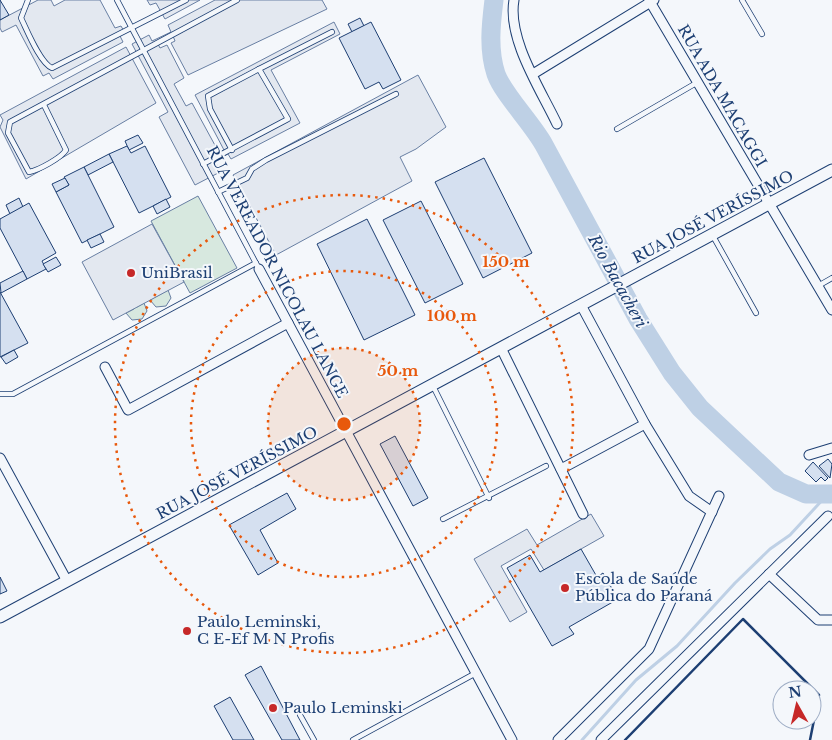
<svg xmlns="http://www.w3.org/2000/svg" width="832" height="740" font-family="'Libre Baskerville',serif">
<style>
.green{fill:#d7e8df;stroke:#687fa3}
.parking{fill:#e3e8f0;stroke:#687fa3}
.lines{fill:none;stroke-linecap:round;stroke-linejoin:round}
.stream{stroke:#bed0e5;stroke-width:3}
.river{stroke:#bed0e5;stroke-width:19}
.building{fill:#d5e0f0;stroke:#1d3f73}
.service-casing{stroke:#1d3f73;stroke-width:6}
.minor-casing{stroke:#1d3f73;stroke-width:11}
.tertiary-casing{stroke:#1d3f73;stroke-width:13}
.service{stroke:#f4f7fb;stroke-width:4.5}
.minor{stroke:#f4f7fb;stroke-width:9}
.tertiary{stroke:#f4f7fb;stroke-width:11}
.wall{stroke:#1d3f73;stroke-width:2.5}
.ring{fill:none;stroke:#e8590c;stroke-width:2.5;stroke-dasharray:2.5 5}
.poi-dot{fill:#c62828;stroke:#f4f7fb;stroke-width:2}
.labels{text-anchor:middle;stroke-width:4;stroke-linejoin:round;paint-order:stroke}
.street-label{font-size:15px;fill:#1d3f73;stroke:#f4f7fb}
.poi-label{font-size:15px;fill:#1d3f73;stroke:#f4f7fb;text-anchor:start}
.water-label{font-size:16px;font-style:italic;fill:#1d3f73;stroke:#f4f7fb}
.centre{fill:#e8590c;stroke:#f4f7fb;stroke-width:2.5}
.ring-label{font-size:15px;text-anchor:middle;font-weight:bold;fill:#e8590c;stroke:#f4f7fb;stroke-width:4;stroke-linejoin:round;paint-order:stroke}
</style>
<rect width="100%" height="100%" fill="#f4f7fb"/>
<g class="green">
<path d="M198 196 237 268 190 293 151 221Z"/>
<path d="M106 254 137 307 144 303 147 311 142 319 132 320 126 313 134 309Z"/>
<path d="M168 290 171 298 166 306 156 307 150 300Z"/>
</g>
<g class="parking">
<path d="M38 0H51L54 6 65 0H100L115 28 121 26 125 33 120 36 123 42 53 79 49 73 43 76 16 25 2 32 0 28V20Z"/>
<path d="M147 0H200L165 19 156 3 150 5Z"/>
<path d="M215 0H322L327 9 188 75 171 43 175 41 173 36 158 44 160 48 167 45 184 78 174 84 186 106 192 103 217 149 211 153 213 156 224 150 195 95 334 22 340 34 271 70 300 123 231 159 228 154 215 161 220 172 195 185 159 117 168 112 132 44 149 35 152 41 171 32 168 25Z"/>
<path d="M126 47 156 103 26 179 0 127 3 120 0 115Z"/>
<path d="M418 75 446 127 416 149 400 157 412 181 276 255 233 175Z"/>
<path d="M152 224 184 282 113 320 82 262Z"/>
<path d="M591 514 604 536 544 570 531 549 501 566 527 612 510 622 474 559 527 529 537 545Z"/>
</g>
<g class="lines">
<path class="stream" d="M582 740 636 680 677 646 735 583 770 549 790 535 827 495"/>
<path class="river" d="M494 0C491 24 488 50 496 74 503 94 532 123 544 145L638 319 672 373 700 408 779 482 806 494H832"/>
</g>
<g class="building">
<path d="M0 0 9 15 0 20Z"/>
<path d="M360 18 364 26 352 32 348 24Z"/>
<path d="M371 22 401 80 383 89 379 82 365 89 339 38Z"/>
<path d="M138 135 143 143 129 150 125 141Z"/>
<path d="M127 146 131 153 145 146 171 197 139 213 109 154Z"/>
<path d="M109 154 113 162 88 175 84 167Z"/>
<path d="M484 158 532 253 483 278 435 182Z"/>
<path d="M84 167 114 227 82 243 56 192 69 185 64 177Z"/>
<path d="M65 178 69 185 56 192 52 184Z"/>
<path d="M19 198 23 207 10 214 6 205Z"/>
<path d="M166 199 170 207 157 214 153 206Z"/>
<path d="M421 201 463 284 425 303 383 220Z"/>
<path d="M29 203 56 253 42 261 46 269 27 279 0 228V219Z"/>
<path d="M367 219 415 315 364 340 317 244Z"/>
<path d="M100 234 104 242 91 248 87 240Z"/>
<path d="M56 257 61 265 48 272 43 264Z"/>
<path d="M23 271 27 279 1 293 0 283Z"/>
<path d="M0 292 28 343 0 357Z"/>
<path d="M14 350 18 357 6 364 1 357Z"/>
<path d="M395 436 428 498 413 506 380 444Z"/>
<path d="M828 459 832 464 830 478 819 466Z"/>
<path d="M813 462 828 478 825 481 821 477 816 482 805 471Z"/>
<path d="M287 493 296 509 260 530 278 563 258 575 229 525Z"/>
<path d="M581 549 597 577 603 573 618 599 569 627 574 634 552 646 507 568 530 555 540 572Z"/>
<path d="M0 577 7 591 0 594Z"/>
<path d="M261 666 300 740H282L245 675Z"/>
<path d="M230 697 254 740H233L214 706Z"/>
</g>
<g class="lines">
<g class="service-casing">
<g id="service">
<path d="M28 0 21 18C27 30 40 63 52 68L186 0"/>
<path d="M117 0 259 269"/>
<path d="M742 0 762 34"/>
<path d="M44 105 66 150C61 158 39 170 29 172L8 133 10 122 237 0"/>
<path d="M617 129 698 82"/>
<path d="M232 150 210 109 208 96 259 69"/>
<path d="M203 164 288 119 259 69 332 32"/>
<path d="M218 192 247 178 252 169 266 160 396 94"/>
<path d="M713 236 756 313"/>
<path d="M818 286 832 278"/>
<path d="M433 386 489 498"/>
<path d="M0 394H13L256 263"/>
<path d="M443 519 546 466"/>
<path d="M300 715 314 740"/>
<path d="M353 740 476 673"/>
</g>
</g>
<g class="minor-casing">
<g id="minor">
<path d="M514 0C507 39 541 90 557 124"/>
<path d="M649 0 832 310"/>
<path d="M533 74 654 0"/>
<path d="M259 269 512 740"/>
<path d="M581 305 645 424 689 496 712 512"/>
<path d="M501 348 583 514"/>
<path d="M105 367 128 410 288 323"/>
<path d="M809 455 832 448"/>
<path d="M0 458 67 581"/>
<path d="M561 469 645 424"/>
<path d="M769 574 818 620H832"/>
<path d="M558 740 649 649 719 496"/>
<path d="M601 740 828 516"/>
</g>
</g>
<g class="tertiary-casing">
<path id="tertiary" d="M0 617 832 170"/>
</g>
<use href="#service" class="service"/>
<use href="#minor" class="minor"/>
<use href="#tertiary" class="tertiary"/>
<path class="wall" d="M625 740 743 619 819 695 810 740"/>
</g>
<circle cx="344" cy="424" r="76" fill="#e8590c" fill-opacity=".12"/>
<g class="ring">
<circle cx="344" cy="424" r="76"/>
<circle cx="344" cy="424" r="153"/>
<circle cx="344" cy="424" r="229"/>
</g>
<g class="poi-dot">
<circle cx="131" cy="273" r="5"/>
<circle cx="565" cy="588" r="5"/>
<circle cx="187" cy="631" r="5"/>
<circle cx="273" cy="708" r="5"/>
</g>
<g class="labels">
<g class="street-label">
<text transform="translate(722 96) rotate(60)" y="5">RUA ADA MACAGGI</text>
<text transform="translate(713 217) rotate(-28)" y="5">RUA JOSÉ VERÍSSIMO</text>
<text transform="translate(277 272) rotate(62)" y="5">RUA VEREADOR NICOLAU LANGE</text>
<text transform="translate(237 473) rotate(-28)" y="5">RUA JOSÉ VERÍSSIMO</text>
</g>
<g class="poi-label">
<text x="141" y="278">UniBrasil</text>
<text x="575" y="584">Escola de Saúde<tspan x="575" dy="17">Pública do Paraná</tspan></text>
<text x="197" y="627">Paulo Leminski,<tspan x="197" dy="17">C E-Ef M N Profis</tspan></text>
<text x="283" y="713">Paulo Leminski</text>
</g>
<g class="water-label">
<text transform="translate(618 281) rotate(61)" y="6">Rio Bacacheri</text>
</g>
</g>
<circle cx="344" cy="424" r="8" class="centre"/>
<g class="ring-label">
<text x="506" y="267">150 m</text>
<text x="452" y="321">100 m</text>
<text x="398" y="376">50 m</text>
</g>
<g transform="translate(797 705) rotate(352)"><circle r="24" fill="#f4f7fb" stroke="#9eadc5"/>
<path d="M0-4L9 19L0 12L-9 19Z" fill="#c62828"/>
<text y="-8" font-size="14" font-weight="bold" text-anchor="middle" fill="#1d3f73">N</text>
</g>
</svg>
